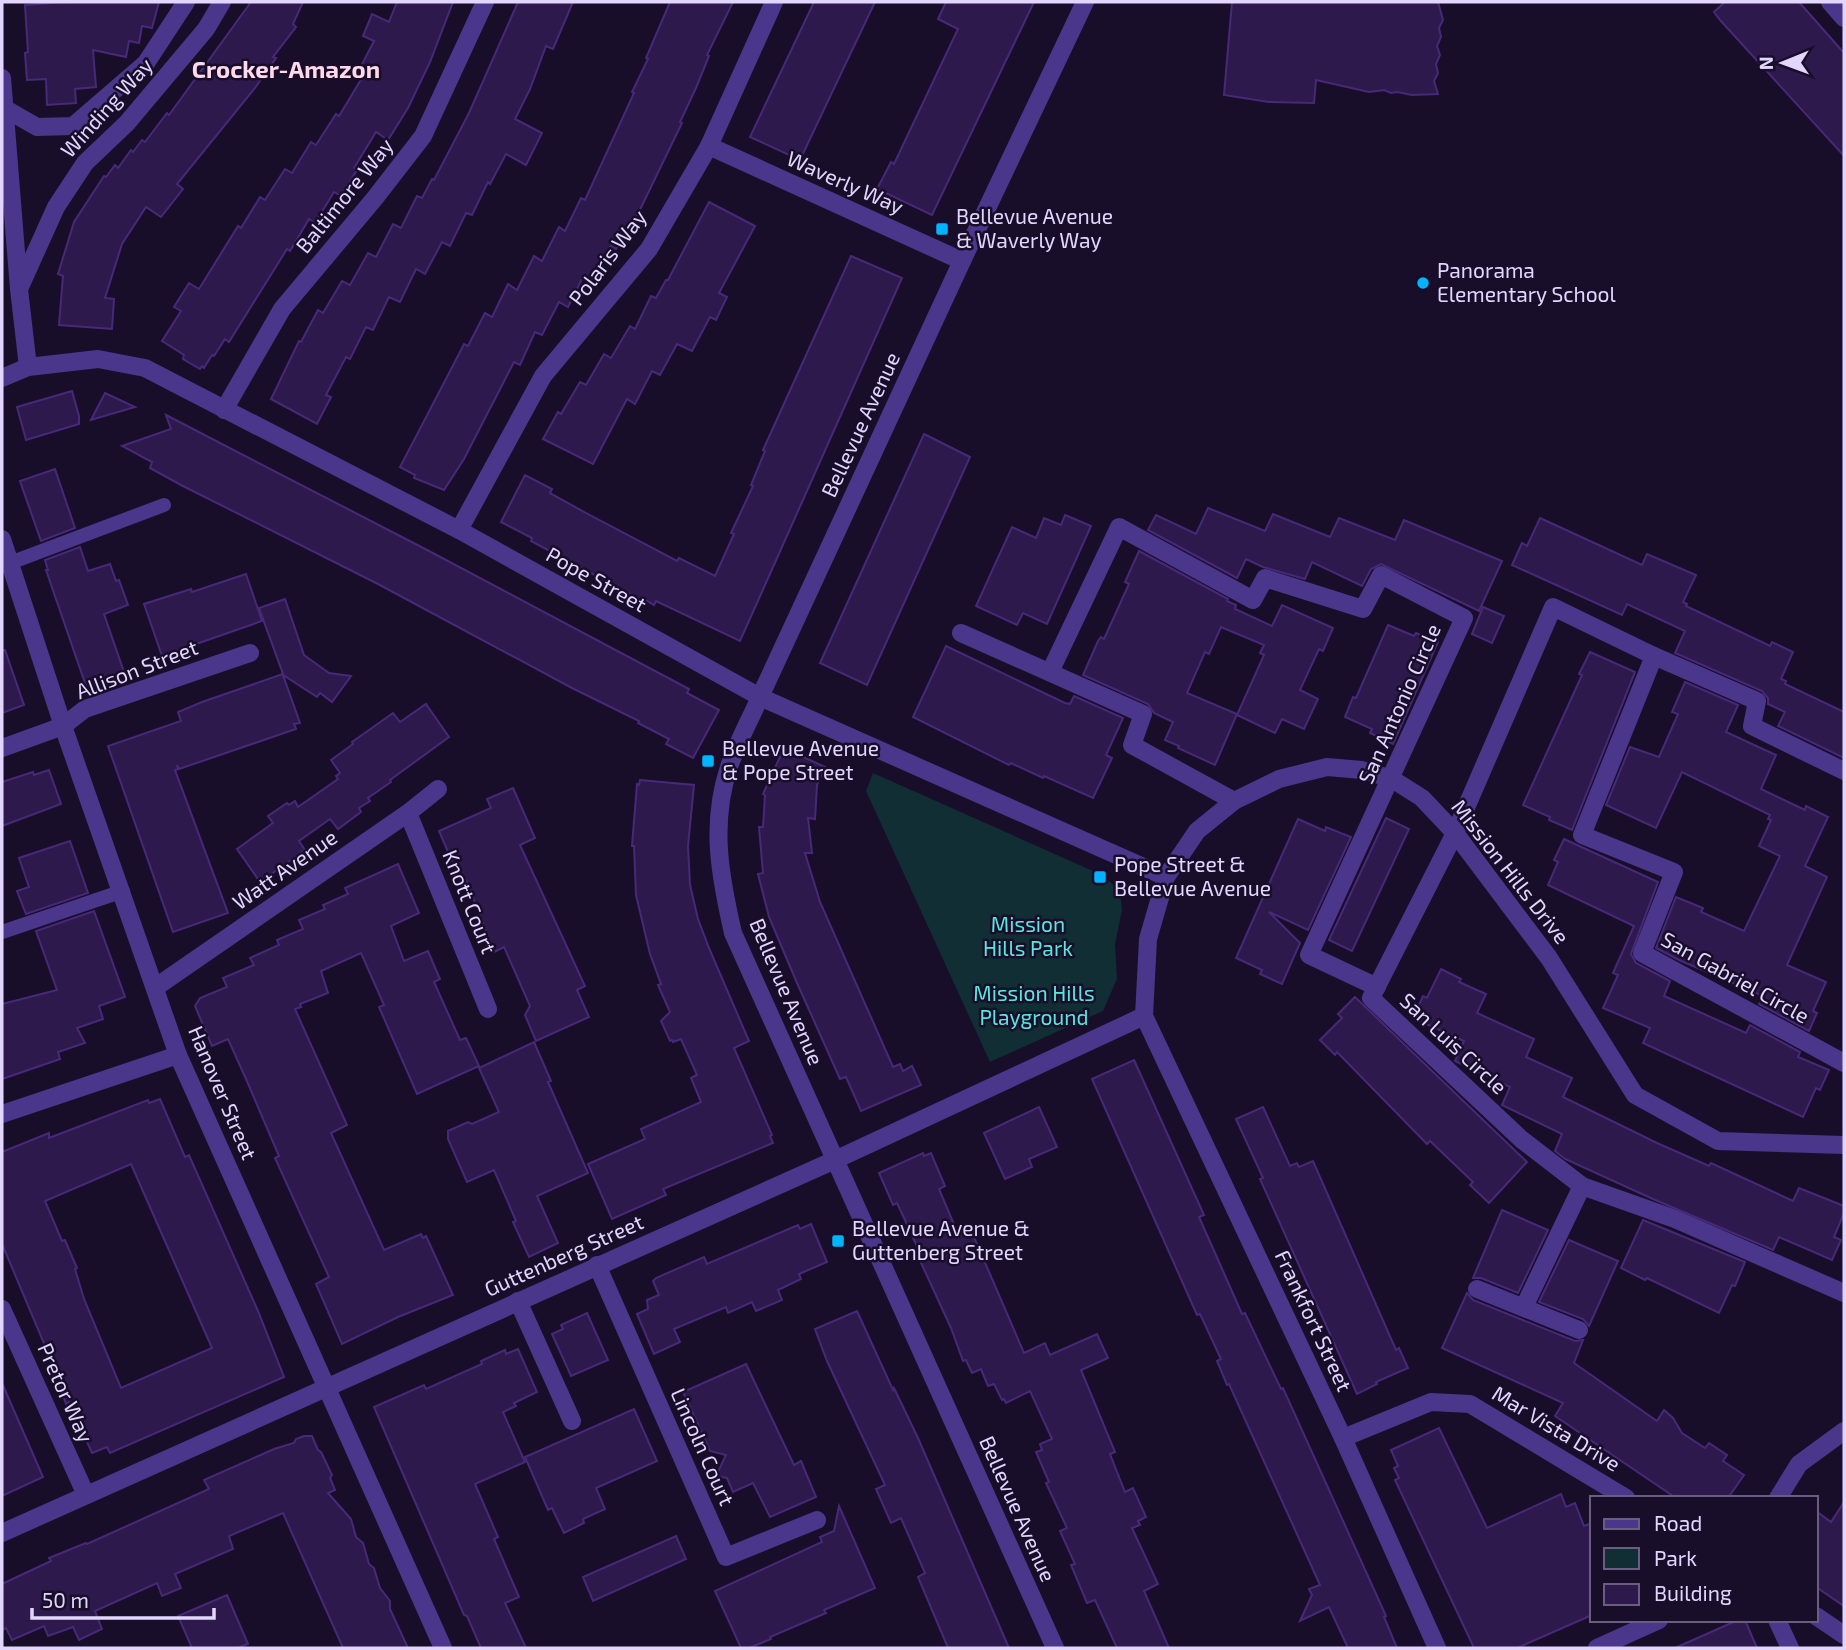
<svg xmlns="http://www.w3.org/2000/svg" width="1846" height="1650" font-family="'Exo 2',sans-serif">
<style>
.green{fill:#102e33}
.building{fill:#2d194b;stroke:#482979;stroke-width:2;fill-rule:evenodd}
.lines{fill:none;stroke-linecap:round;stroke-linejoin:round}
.service{stroke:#4a368b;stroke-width:14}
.minor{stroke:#4a368b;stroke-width:18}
.tertiary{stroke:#4a368b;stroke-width:18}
.poi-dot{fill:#02b4ff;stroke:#180e29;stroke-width:2.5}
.labels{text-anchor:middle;stroke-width:5;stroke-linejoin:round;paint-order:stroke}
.street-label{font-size:21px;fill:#e2d6ff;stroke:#180e29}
.poi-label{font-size:21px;fill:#e2d6ff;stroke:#180e29;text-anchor:start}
.park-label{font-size:21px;fill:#58e8e0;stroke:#180e29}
.quarter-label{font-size:24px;font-weight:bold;fill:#ffd8e9;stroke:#180e29}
</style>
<rect width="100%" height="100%" fill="#180e29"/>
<path class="green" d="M873 773 1102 875 1120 891 1122 910 1115 944 1117 979 1103 1011 990 1062 866 791Z"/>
<g class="building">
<path d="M66 2H159L152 28 142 26 139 43 129 41 126 57 93 50 96 87 75 89 76 103 47 105 46 79 27 80 25 53 28 52 25 5Z"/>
<path d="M251 2H303L293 24 296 27 273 57 276 58 255 88 177 184 183 189 161 217 146 207 122 244 105 298 114 299 112 329 59 325 63 276 58 274 74 222 104 176 106 177 115 165 118 168 131 150 133 152 142 140 145 142 167 113 169 115Z"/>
<path d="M397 2H453L430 62 408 108 388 140 376 132 354 168 357 170 341 196 334 192 315 223 309 219 290 251 287 249 229 342 225 339 214 356 212 355 204 368 202 366 200 369 183 359 184 355 162 341 181 311 174 307 189 283 199 289 238 226 241 228 260 197 265 200 285 169 292 173 311 142 316 145 336 114 339 116 365 73 359 70 374 41 363 36 372 14 389 22Z"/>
<path d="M518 2H573L553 49 546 46 530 89 515 119 542 133 526 165 506 154 490 184 488 182 472 215 466 213 450 246 442 242 425 274 416 269 400 302 389 297 373 330 366 327 350 359 346 357 326 395 331 397 317 424 271 399 299 341 301 342 318 310 323 313 342 281 350 285 368 253 376 257 393 224 401 228 417 196 422 198 432 179 434 180 469 113Z"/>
<path d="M670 2H733L707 55 709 56 696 88 680 122 682 123 636 218 633 217 616 249 611 246 594 280 584 275 568 307 559 302 542 335 535 332 520 365 514 362 464 459 444 490 414 478 415 475 400 467 447 377 464 344 468 346 485 313 492 317 508 284 517 290 534 256 542 261 559 227 565 231 581 198 585 200 634 93 632 92 648 59 646 58Z"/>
<path d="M814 2H875L800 160 750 137Z"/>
<path d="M946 2H1034L932 215 877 189 891 162 894 164 958 29 938 19Z"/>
<path d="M1232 2H1438L1443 20 1439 28 1441 37 1437 46 1440 55 1436 64 1438 73 1434 81 1438 94 1412 95 1397 92 1391 93 1384 90 1369 92 1316 80 1314 103 1269 102 1224 95Z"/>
<path d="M1725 2H1799L1844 53V156L1720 20 1714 12Z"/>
<path d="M709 202 755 226 719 293 727 297 716 320 710 317 692 351 677 344 660 375 652 371 635 404 627 399 593 464 543 439 558 412 561 414 580 382 586 385 604 354 611 358 630 326 635 329 651 296 656 298 666 280H668Z"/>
<path d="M851 256 902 278 740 641 656 601 654 605 642 598 641 600 531 541 532 538 501 522 525 475 552 489 550 493 586 513 677 561 679 558 715 576 734 534 731 533 753 486 751 485 765 451 763 450Z"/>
<path d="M72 391 79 416V424L26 440 17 407Z"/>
<path d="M105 393 135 407 91 420Z"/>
<path d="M166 415 429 551 689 689 687 693 719 710 693 758 666 744 669 739 638 723 639 721 572 688 378 584 181 485 150 468 152 462 122 446 171 429Z"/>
<path d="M924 434 970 457 867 685 820 663Z"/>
<path d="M55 469 75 528 41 541 20 481Z"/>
<path d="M1208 508 1265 531 1273 514 1330 537 1339 518 1395 540 1404 520 1502 561 1479 611 1381 564 1371 569 1362 586 1312 562 1305 579 1263 567 1246 559 1237 578 1148 530 1156 515 1196 534Z"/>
<path d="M1065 515 1091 526 1047 624 1023 613 1017 625 976 606 1012 527 1036 538 1044 518 1061 525Z"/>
<path d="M1540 518 1642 565 1647 554 1696 575 1683 602 1687 604 1686 606 1770 646 1772 642 1793 652 1781 679 1786 681 1785 684 1844 712V758L1778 726 1785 712 1768 704V698L1762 691 1675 653 1685 631 1627 604 1622 615 1512 565 1522 543 1527 546Z"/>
<path d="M80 547 88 571 110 564 116 581 119 580 128 605 104 614 124 672 86 686 46 570H48L45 560Z"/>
<path d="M1139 551 1228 599 1227 601 1236 605 1235 609 1272 626 1282 605 1333 628 1323 651 1319 649 1300 690 1318 699 1304 729 1282 719 1275 733 1237 715 1264 655 1260 653 1264 645 1221 627 1209 654 1205 652 1187 693 1237 714 1215 765 1178 748 1179 746 1165 740 1173 722 1154 713 1148 704 1083 675 1098 641 1101 637 1104 639 1129 584 1125 582Z"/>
<path d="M246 574 262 621 162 656 144 604 191 589 192 592Z"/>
<path d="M285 599 304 655 329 673 351 676 332 702 320 693 317 697 283 675 300 723 294 724 296 729 179 769 177 765 178 769 175 770 228 913 173 932 108 746 181 721 178 712 202 702 283 674 259 608Z"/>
<path d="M1483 607 1504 616 1492 643 1472 634Z"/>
<path d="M1388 625 1414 636 1416 633 1438 642 1393 744 1370 733 1372 729 1345 717 1353 697 1356 698Z"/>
<path d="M946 646 1065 703 1070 704 1074 696 1123 718 1106 755 1112 758 1093 798 1044 776 1043 778 1011 763 1009 765 913 717Z"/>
<path d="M2 650H5L24 705 2 713Z"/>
<path d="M1590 652 1635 672 1572 830 1549 820 1550 817 1523 805 1582 675 1579 674Z"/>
<path d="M1685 682 1738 705 1726 732 1776 755 1761 789 1805 810 1806 806 1828 817 1805 866 1827 877 1787 965 1826 982 1813 1011 1817 1013 1809 1031 1759 1004 1763 996 1679 960 1656 948 1676 897 1703 908 1701 912 1744 931 1780 856 1759 846 1771 820 1768 819 1770 815 1682 772 1656 828 1606 805 1630 747 1659 757 1678 714 1672 712Z"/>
<path d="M426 704 449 737 390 780 391 782 368 798 370 801 359 808 361 812 338 829 330 819 299 841 305 850 260 882 237 849 273 823 268 816 287 803 289 805 295 801 298 807 338 779 336 776 340 773 331 760 353 744 352 742 393 713 400 722Z"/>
<path d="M784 748 825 767 817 785 815 819 808 818 812 853H805L820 902 893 1067 900 1064 903 1071 912 1066 921 1085 861 1111 846 1077 840 1079 797 983 769 917 758 874 763 873 759 827H763L765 795 763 794Z"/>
<path d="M49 770 61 804 2 826V782L33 772 34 775Z"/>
<path d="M640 780 694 785 688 846 690 885 698 919 709 948 749 1041 734 1048 772 1135 770 1136 773 1143 663 1189 666 1195 612 1219 588 1164 645 1139 641 1129 701 1102 691 1078 697 1075 681 1039 673 1042 672 1040 670 1041 661 1021 670 1012 658 985 661 984 650 954 636 895 634 846H632L637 784 639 785Z"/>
<path d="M513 788 535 838 520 845 585 986 577 990 589 1017 536 1041 525 1015 530 1006 504 947 494 952 466 880 461 882 439 831 491 808 487 799Z"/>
<path d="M1386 818 1409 829 1352 951 1329 940Z"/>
<path d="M1298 819 1325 831 1326 827 1351 837 1308 930 1269 912 1300 943 1282 984 1260 974 1262 970 1236 958Z"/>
<path d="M1564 839 1658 882 1631 954 1636 963 1670 981 1664 996 1746 1033 1750 1025 1800 1052 1798 1057 1829 1070 1820 1090 1816 1088 1803 1117 1643 1043 1650 1028 1603 1008 1618 975 1613 973 1634 926 1548 885 1558 862 1554 860Z"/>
<path d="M70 841 88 893 26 914 17 891 29 887 19 858Z"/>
<path d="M398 864 419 913 391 926 404 961 428 951 440 979 434 982 460 1040 466 1038 479 1066 417 1094 379 1007 384 1005 361 953 321 971 328 993 300 1004 301 1007 295 1009 347 1125 331 1133 384 1250 421 1234 423 1238 426 1236 453 1295 398 1317 342 1344 316 1284 329 1277 275 1158 279 1156 246 1079 228 1039 212 1046 195 1006 200 998 227 987 223 978 254 965 250 958 279 945 277 940 303 929 299 920 325 909 323 905 348 894 345 888Z"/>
<path d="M94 911 125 997 99 1006 103 1019 77 1028 85 1043 58 1052 60 1059 2 1079V1004L57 990 36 931Z"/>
<path d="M1441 969 1461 979 1459 982 1486 994 1477 1013 1534 1039 1526 1057 1572 1078 1563 1097 1657 1143 1709 1166 1711 1163 1793 1201 1799 1188 1844 1206V1213L1834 1237 1841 1240 1832 1260 1779 1237 1773 1250 1653 1199 1565 1159 1555 1151 1562 1134 1502 1105 1510 1087 1455 1061 1464 1041 1413 1018 1423 996 1427 998Z"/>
<path d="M1355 997 1527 1162 1489 1203 1470 1185 1473 1182 1430 1141 1427 1144 1337 1052 1335 1055 1320 1040 1342 1018 1338 1014Z"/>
<path d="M534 1042 551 1081 548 1082 588 1173 537 1196 558 1243 529 1257 513 1222 516 1221 494 1170 467 1182 448 1139V1131L468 1122 472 1124 499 1112 479 1068Z"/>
<path d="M1134 1060 1204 1215 1199 1217 1223 1271 1242 1314 1245 1313 1281 1389 1283 1388 1386 1616 1384 1617 1397 1648H1348L1329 1607 1300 1621 1312 1595 1309 1589 1320 1585 1229 1384 1227 1385 1217 1361 1221 1359 1200 1314 1197 1315 1092 1079Z"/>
<path d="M160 1099 185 1157 189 1155 258 1311 284 1377 110 1453 107 1447 92 1453 69 1402 66 1404 46 1348 2 1244V1152L49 1133V1138L148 1100 149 1103ZM131 1164 212 1348 121 1388 84 1299 75 1269 77 1268 65 1240 62 1241 45 1201Z"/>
<path d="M1039 1107 1057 1147 1029 1159 1032 1167 1005 1179 984 1133Z"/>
<path d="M1263 1107 1290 1166 1297 1163 1299 1167 1313 1161 1396 1350 1399 1348 1408 1368 1376 1382 1377 1384 1357 1394 1260 1179 1263 1178 1236 1119Z"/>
<path d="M923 1153 924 1156 931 1153 945 1186 939 1189 959 1236 971 1230 1024 1353 1045 1343 1050 1355 1097 1334 1108 1358 1081 1370 1115 1452 1110 1454 1125 1492 1133 1488 1146 1517 1138 1521 1140 1525 1132 1528 1158 1584 1144 1591 1169 1648H1117L1095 1600 1087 1603 1071 1565 1075 1564 1060 1531 1067 1528 1046 1483 1049 1482 1036 1452 1042 1450 1040 1444 1052 1439 1030 1391 1006 1403 1004 1399 1002 1400 994 1384 988 1386 981 1369 972 1373 966 1360 963 1361 951 1328 917 1254 920 1253 905 1220 897 1203 893 1205 879 1173Z"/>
<path d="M1502 1210 1548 1230 1518 1293 1481 1278H1473Z"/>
<path d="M1643 1220 1745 1262 1735 1286 1732 1285 1719 1313 1647 1278 1645 1280 1621 1268Z"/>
<path d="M811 1224 827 1262 799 1274 801 1279 778 1290 782 1300 756 1311 752 1302 728 1313 726 1307 674 1329 680 1342 654 1354 637 1314 648 1309 647 1300 659 1295 653 1281 656 1278 704 1257 707 1264 798 1225 800 1229Z"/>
<path d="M1569 1240 1618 1261 1589 1326 1583 1319 1539 1302Z"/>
<path d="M1467 1293 1473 1300 1575 1341 1583 1340 1574 1363 1657 1421 1664 1410 1673 1418 1682 1433 1705 1448 1709 1443 1727 1455 1723 1461 1744 1475 1728 1498H1676L1555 1416 1563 1403 1442 1348Z"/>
<path d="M857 1311 893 1390 894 1388 918 1438 1009 1648H948L918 1577 925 1573 901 1518 891 1523 876 1489 885 1485 827 1361 815 1329Z"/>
<path d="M587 1313 608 1360 571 1376 552 1334 563 1329 561 1325Z"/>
<path d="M518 1349 537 1392 514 1403 516 1406 503 1412 525 1462 475 1484 498 1537 494 1539 519 1597 505 1603 526 1648H481L467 1616 464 1615 374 1407 424 1385 426 1389 482 1364 481 1361 505 1350 506 1354Z"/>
<path d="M746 1364 794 1465 801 1461 816 1497 770 1517 753 1483 733 1492 727 1478 716 1476 726 1455 710 1451 683 1392Z"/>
<path d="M2 1383 43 1477 2 1496Z"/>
<path d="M634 1409 657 1461 596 1488 605 1509 583 1519 584 1523 564 1533 552 1508 548 1510 525 1457Z"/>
<path d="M1439 1428 1487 1528 1561 1494 1566 1507 1575 1503 1584 1526 1592 1523V1615L1517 1648H1474L1395 1480 1399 1478 1394 1468 1398 1466 1391 1450Z"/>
<path d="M304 1436H312L318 1450 321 1452 332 1475 330 1478 335 1490 328 1493 351 1519 356 1537 363 1543 369 1564 374 1568 380 1588 390 1601V1609L408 1648H343L283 1513 229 1536 233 1549 175 1574 181 1588 162 1596 157 1583 95 1611 102 1629 79 1640 73 1627 48 1636 44 1626 12 1640 6 1628 2 1630V1584L51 1561 49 1558 86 1543 87 1544 209 1489 204 1480 274 1449 294 1443 296 1439Z"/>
<path d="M1844 1502V1606L1816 1587V1511L1831 1522Z"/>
<path d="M839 1506 875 1588 824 1610 826 1613 770 1637 771 1639 749 1648H741L715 1591 822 1542 820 1537 834 1531Z"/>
<path d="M676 1536 686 1559 593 1601 583 1577Z"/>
<path d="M227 1595 248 1644 237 1648H192L178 1616Z"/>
<path d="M1738 1620H1745L1757 1648H1675Z"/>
</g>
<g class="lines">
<g class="service">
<path d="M2 566 164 505"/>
<path d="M2 932 123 891"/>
</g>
<g class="minor">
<path d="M2 78 19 289 28 367"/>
<path d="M4 108 37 127 73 126 146 63 186 2"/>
<path d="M709 146 962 261"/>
<path d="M19 289 56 207 85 163 127 123 206 29 222 2"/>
<path d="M2 378 28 367 98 359 145 368 459 530 760 697 1166 877"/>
<path d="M224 410 282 309 375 198 423 136 485 2"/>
<path d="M459 530 543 376 649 249 709 146 774 2"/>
<path d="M2 539 63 726 178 1055 443 1648"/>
<path d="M961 633 1143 714 1132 745 1234 801"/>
<path d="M1654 656 1582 835 1674 872 1642 953 1844 1063"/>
<path d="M1050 672 1119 527 1253 600 1265 578 1363 609 1381 575 1464 618 1309 955 1377 987"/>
<path d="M2 748 63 726 85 709 250 653"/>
<path d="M1844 771 1752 726 1757 701 1654 656 1553 607 1455 833 1371 998 1521 1139 1582 1186 1675 1219 1844 1293"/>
<path d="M408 813 488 1009"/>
<path d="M156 987 408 813 438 789"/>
<path d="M2 1114 178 1055"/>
<path d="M597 1265 726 1557 817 1520"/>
<path d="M1477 1289 1579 1330"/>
<path d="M518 1301 572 1421"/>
<path d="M1524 1307 1582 1186"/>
<path d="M2 1309 86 1495"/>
<path d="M1343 1438 1431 1402 1470 1404 1626 1498"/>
<path d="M1778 1498 1799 1464 1844 1431"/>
<path d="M2 1533 835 1160 1144 1016"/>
<path d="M1816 1616 1844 1635"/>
<path d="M1777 1620 1790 1648"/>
<path d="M1055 1648 733 933C720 876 710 824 729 767 737 743 750 720 760 697L962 261 1085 2"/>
<path d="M1437 1648 1343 1438 1144 1016 1148 939 1166 877 1197 831 1234 801 1279 779 1327 767 1362 770 1392 779 1422 798 1455 833 1549 958 1635 1095 1718 1141 1844 1145"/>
<path d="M1597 1648 1659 1620"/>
</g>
<path class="tertiary" d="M1830 2 1844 18"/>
</g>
<g class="poi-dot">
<rect x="935" y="222" width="14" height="14" rx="3.5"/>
<circle cx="1423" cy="283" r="7"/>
<rect x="701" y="754" width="14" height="14" rx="3.5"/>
<rect x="1093" y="870" width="14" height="14" rx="3.5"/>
<rect x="831" y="1234" width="14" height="14" rx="3.5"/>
</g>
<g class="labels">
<g class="street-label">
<text transform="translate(107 108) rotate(-48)" y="7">Winding Way</text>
<text transform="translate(845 183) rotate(24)" y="7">Waverly Way</text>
<text transform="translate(345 196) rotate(-51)" y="7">Baltimore Way</text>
<text transform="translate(608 258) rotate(-53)" y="7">Polaris Way</text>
<text transform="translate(861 425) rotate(-65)" y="7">Bellevue Avenue</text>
<text transform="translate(596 580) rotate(29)" y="7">Pope Street</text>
<text transform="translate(137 670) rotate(-21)" y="7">Allison Street</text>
<text transform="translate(1400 704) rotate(-66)" y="7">San Antonio Circle</text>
<text transform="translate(285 870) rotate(-35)" y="7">Watt Avenue</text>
<text transform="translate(1510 872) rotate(52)" y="7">Mission Hills Drive</text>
<text transform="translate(469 902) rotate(68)" y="7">Knott Court</text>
<text transform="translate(1735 978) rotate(29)" y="7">San Gabriel Circle</text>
<text transform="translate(786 992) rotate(67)" y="7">Bellevue Avenue</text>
<text transform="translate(1453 1044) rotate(43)" y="7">San Luis Circle</text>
<text transform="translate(222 1093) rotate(67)" y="7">Hanover Street</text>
<text transform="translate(564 1256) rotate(-24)" y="7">Guttenberg Street</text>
<text transform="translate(1313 1321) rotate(65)" y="7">Frankfort Street</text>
<text transform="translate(65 1393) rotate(66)" y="7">Pretor Way</text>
<text transform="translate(1556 1429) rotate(31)" y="7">Mar Vista Drive</text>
<text transform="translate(702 1447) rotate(66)" y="7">Lincoln Court</text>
<text transform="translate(1017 1509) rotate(66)" y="7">Bellevue Avenue</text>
</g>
<g class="poi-label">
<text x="956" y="224">Bellevue Avenue<tspan x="956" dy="24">&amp; Waverly Way</tspan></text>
<text x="1437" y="278">Panorama<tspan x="1437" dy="24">Elementary School</tspan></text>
<text x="722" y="756">Bellevue Avenue<tspan x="722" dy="24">&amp; Pope Street</tspan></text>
<text x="1114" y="872">Pope Street &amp;<tspan x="1114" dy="24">Bellevue Avenue</tspan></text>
<text x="852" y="1236">Bellevue Avenue &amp;<tspan x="852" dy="24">Guttenberg Street</tspan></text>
</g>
<g class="park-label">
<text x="1028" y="932">Mission<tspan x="1028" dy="24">Hills Park</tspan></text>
<text x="1034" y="1001">Mission Hills<tspan x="1034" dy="24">Playground</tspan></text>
</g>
<g class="quarter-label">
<text x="286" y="78">Crocker-Amazon</text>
</g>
</g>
<rect width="1846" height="1650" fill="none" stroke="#e2d6ff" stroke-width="7"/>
<rect x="1590" y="1496" width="228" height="126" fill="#180e29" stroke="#695e7f" stroke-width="2"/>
<rect x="1604" y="1519" width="35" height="10" fill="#4a368b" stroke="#695e7f" stroke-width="2"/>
<text x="1654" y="1531" font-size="21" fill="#e2d6ff">Road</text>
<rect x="1604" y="1548" width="35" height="21" fill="#102e33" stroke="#695e7f" stroke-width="2"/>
<text x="1654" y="1566" font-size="21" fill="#e2d6ff">Park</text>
<rect x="1604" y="1584" width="35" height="21" fill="#2d194b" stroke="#695e7f" stroke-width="2"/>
<text x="1654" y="1601" font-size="21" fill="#e2d6ff">Building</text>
<g transform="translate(1783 63) rotate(269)" stroke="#180e29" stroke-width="5" paint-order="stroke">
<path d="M0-5L12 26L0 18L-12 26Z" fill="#e2d6ff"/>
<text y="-10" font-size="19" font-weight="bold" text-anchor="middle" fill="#e2d6ff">N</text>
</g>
<path d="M32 1608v10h182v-10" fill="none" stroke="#e2d6ff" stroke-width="3.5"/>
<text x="42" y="1608" font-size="21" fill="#e2d6ff" stroke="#180e29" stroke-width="5" paint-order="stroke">50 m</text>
</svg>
